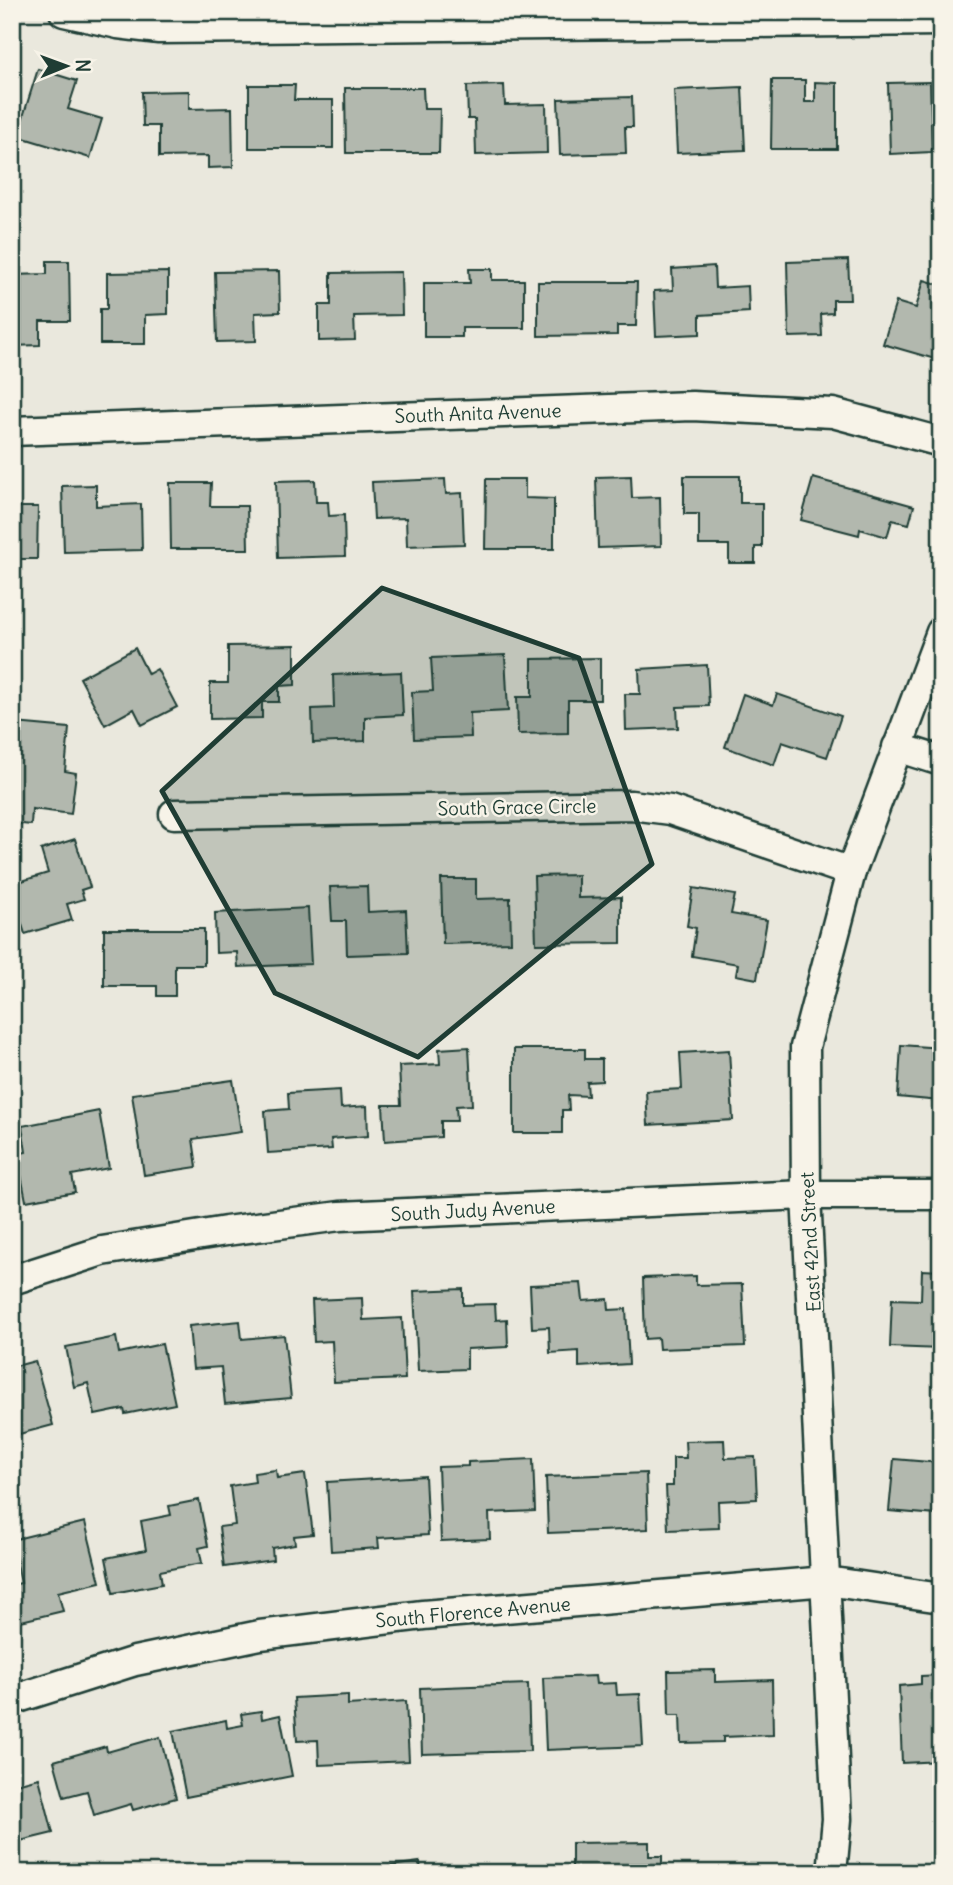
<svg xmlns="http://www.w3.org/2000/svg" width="953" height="1885" font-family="Delius,sans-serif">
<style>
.building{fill:#b2b8ae;stroke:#1f3d34;stroke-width:2}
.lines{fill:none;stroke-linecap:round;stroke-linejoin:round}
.minor-casing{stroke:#1f3d34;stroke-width:33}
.minor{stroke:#f7f3e8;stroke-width:28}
.marked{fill:#1f3d34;fill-opacity:0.2;stroke:#1f3d34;stroke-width:5;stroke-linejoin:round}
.labels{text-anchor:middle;stroke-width:5;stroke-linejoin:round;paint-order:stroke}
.street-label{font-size:19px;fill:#1f3d34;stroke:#f7f3e8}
</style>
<rect width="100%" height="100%" fill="#eae8dd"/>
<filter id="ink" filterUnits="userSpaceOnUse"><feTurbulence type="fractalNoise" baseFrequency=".0143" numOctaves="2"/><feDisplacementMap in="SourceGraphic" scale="14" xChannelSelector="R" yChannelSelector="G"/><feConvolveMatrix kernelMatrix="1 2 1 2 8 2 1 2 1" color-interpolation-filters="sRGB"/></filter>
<g filter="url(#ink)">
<g class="building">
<path d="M38 69 77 81 68 109 102 119 90 158 17 136Z"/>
<path d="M772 80H805V102H815V82L837 83V149H771Z"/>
<path d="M930 82 932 152 890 154 888 83Z"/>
<path d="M249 85H295L294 100H333V148H249Z"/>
<path d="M504 85 505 105 546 104 547 153 476 155 475 119H468L467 86Z"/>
<path d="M742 87 745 150 677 153 674 90Z"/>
<path d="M345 88H423L424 109H440L439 153H346Z"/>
<path d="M189 91V109L232 108 233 167 208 168V156L159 157V126H143L142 92Z"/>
<path d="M632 97 633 127H625L626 153 560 155 558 99Z"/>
<path d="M848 260 850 300H833V313L821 314 822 336 789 337 787 262Z"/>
<path d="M47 261H69L70 321H40V345L12 346V275L47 274Z"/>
<path d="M714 266 715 288 748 286 749 312 700 315V334L656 336 654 291 673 290 672 269Z"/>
<path d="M469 269H492V280H524V328H462V337H424V283H470Z"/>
<path d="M279 271 280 312 255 313 256 341 217 342 215 272Z"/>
<path d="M168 272V314L145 315V344H100V309H107V273Z"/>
<path d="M401 272 402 315 354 316 355 340 319 341V305H331V273Z"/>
<path d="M924 280 941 285V338L935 359 883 344 896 302 916 308Z"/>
<path d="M538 282H637L636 326H617V335L538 336Z"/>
<path d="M631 476 632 498 660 497 661 546 598 548 596 477Z"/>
<path d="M684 476H740V503H762V547H755V563H729V545H699V514H684Z"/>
<path d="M813 478 914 506 909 524 892 520 887 537 860 529 859 535 801 520Z"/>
<path d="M445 479 446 494 462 493 464 544 407 546 406 518 374 519 372 482Z"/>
<path d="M486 479H525V498L554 499V549H485Z"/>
<path d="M315 480 316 502H328L329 516 344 515 345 556 278 558 276 481Z"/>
<path d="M170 483H211L210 506H247L248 549H171Z"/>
<path d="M96 485V506L141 504 142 550 64 552 62 486Z"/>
<path d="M12 507H38L37 559H12Z"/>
<path d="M295 645V685L279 686V702H262V718L210 719V683H228V646Z"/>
<path d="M135 648 148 674 157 669 177 707 142 725 134 709 105 725 80 678Z"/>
<path d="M505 655 508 711 470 713 471 737 414 739 412 692 433 691 431 658Z"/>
<path d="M600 658V700H568V733L518 734 517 697H532V659Z"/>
<path d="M707 665 709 706 677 707 678 728 626 730 625 694H640L639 669Z"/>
<path d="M401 672 403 715 365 717V741L313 743 312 709 334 708 333 675Z"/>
<path d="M743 694 773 705 777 694 841 716 827 757 782 742 774 765 725 747Z"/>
<path d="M15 723 69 728 65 771 76 773 71 814 32 809 31 825 12 823V748Z"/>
<path d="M941 834V860L934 859Z"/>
<path d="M75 839 90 887 81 890 84 899 67 904 72 920 25 934 12 893V884L48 873 41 850Z"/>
<path d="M578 875V898L621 897V943L536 944 534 876Z"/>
<path d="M441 879H476V899L510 898 511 942 443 944Z"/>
<path d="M367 886 368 912 406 910 408 953 347 955 346 921H332L330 887Z"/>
<path d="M693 888 735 895 731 914 767 920 757 979 736 975 738 964 692 956 696 928 687 926Z"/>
<path d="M308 908 311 964 238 967 237 952 216 953 215 913Z"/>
<path d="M104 929H204V965H175V996H157V986H104Z"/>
<path d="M901 1045 941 1048V1119H939L940 1101 898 1097Z"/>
<path d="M469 1047 472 1105 456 1106 457 1121H441V1137L385 1141 383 1105H401L399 1066 440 1064 439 1049Z"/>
<path d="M514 1049H585V1059H602V1081L587 1082 588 1096 568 1095 569 1110H562V1133H514Z"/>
<path d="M729 1050 733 1120 648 1125 646 1091 682 1089 680 1053Z"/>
<path d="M233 1080 241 1132 193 1139 197 1167 144 1175 132 1094Z"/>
<path d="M340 1090 341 1108 367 1106 368 1136 331 1139 332 1149 268 1153 265 1111 289 1109 288 1093Z"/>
<path d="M99 1111 109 1168 72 1175 75 1192 26 1201 17 1154 26 1152 22 1126Z"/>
<path d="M922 1270 941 1271V1349L890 1347 892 1299 921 1300Z"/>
<path d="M696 1276V1285L742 1284 745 1346 659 1349 658 1338 645 1339 643 1278Z"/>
<path d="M581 1283 583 1301 608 1299 609 1310 626 1309 629 1364 579 1367V1351L550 1353 549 1327 532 1328 530 1285Z"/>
<path d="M463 1289V1305L495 1304 496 1320 507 1319 508 1347 467 1349V1369L418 1371 414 1291Z"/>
<path d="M362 1298 363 1320 402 1318 405 1379 334 1382 332 1341 314 1342 312 1300Z"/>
<path d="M240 1321 242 1339 284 1335 291 1398 225 1404 221 1367 193 1369 189 1326Z"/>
<path d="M116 1337 119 1353 162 1344 175 1404 125 1414 124 1409 95 1415 88 1383 74 1387 66 1347Z"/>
<path d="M35 1361 53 1425 12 1436V1367Z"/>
<path d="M724 1440 725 1458 755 1457 757 1499 718 1501 719 1528 668 1530 666 1486H673V1458H686L685 1441Z"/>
<path d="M533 1459 535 1511 489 1513 490 1539 441 1541 438 1467 468 1466V1462Z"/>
<path d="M894 1459 941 1463V1522L937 1521V1515L889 1511Z"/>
<path d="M276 1470 277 1478 305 1474 313 1534 294 1536 295 1544 272 1548 273 1560 224 1567 219 1527 235 1525 230 1486 255 1482 254 1473Z"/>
<path d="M646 1473 648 1529 548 1533 546 1477Z"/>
<path d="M425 1476 428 1535 378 1538 379 1548 331 1551 327 1482Z"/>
<path d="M199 1500 208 1546 199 1548 202 1563 160 1571 162 1584 113 1593 106 1558 146 1550 141 1521 171 1515 169 1506Z"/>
<path d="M85 1522 100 1582 58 1592 63 1611 13 1623 12 1585 21 1583 12 1540Z"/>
<path d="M715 1670V1682L772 1680 773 1735 723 1737V1742L681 1743 680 1715H669L668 1671Z"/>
<path d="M941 1675V1761L902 1763 899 1686 921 1684V1676Z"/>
<path d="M595 1676 596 1684 616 1683 617 1695 640 1694 643 1746 546 1750 543 1678Z"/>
<path d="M528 1684 530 1751 422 1754 420 1688Z"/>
<path d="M348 1695V1705L406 1701 409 1761 319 1765 318 1740 297 1741 294 1698Z"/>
<path d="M261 1711 262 1719 280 1715 292 1776 186 1797 173 1731 226 1720 227 1728 243 1725 241 1714Z"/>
<path d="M160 1737 176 1798 133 1810 131 1804 94 1815 87 1791 64 1797 54 1761 106 1746 107 1752Z"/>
<path d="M39 1778 53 1833 12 1843V1785Z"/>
<path d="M649 1842V1856H662V1873H572V1843Z"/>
<path d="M420 1862 421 1873H341Z"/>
<path d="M548 1865V1873H466V1866Z"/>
</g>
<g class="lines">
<g class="minor-casing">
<g id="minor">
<path d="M64 12 118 24 159 29 941 21"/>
<path d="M12 431 692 406 833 413 941 442"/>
<path d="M897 747 941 761"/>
<path d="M174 814 631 805 670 810 851 872"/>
<path d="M12 1280 102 1251 226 1231 340 1216 806 1195H941"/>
<path d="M12 1700 135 1661 260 1635 423 1615 827 1581 941 1598"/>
<path d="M832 1873 837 1819 806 1195 805 1047 851 872 941 632"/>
</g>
</g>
<use href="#minor" class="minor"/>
</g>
</g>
<path class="marked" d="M382 588 579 658 652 864 418 1057 275 993 162 791Z"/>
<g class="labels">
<g class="street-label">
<text transform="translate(478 413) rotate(-2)" y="7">South Anita Avenue</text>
<text transform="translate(517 807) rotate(-1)" y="7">South Grace Circle</text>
<text transform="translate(473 1210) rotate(-3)" y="7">South Judy Avenue</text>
<text transform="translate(810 1242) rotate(-93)" y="7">East 42nd Street</text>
<text transform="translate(473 1612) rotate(-5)" y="7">South Florence Avenue</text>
</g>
</g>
<rect width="953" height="1885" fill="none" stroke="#f7f3e8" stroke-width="42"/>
<rect x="21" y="21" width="911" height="1843" fill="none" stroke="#1f3d34" stroke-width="2.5" filter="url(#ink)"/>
<g transform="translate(66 66) rotate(89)" stroke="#f7f3e8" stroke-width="5" paint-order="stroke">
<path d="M0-5L12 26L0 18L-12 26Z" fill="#1f3d34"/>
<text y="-10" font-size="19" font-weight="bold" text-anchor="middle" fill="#1f3d34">N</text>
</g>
</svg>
